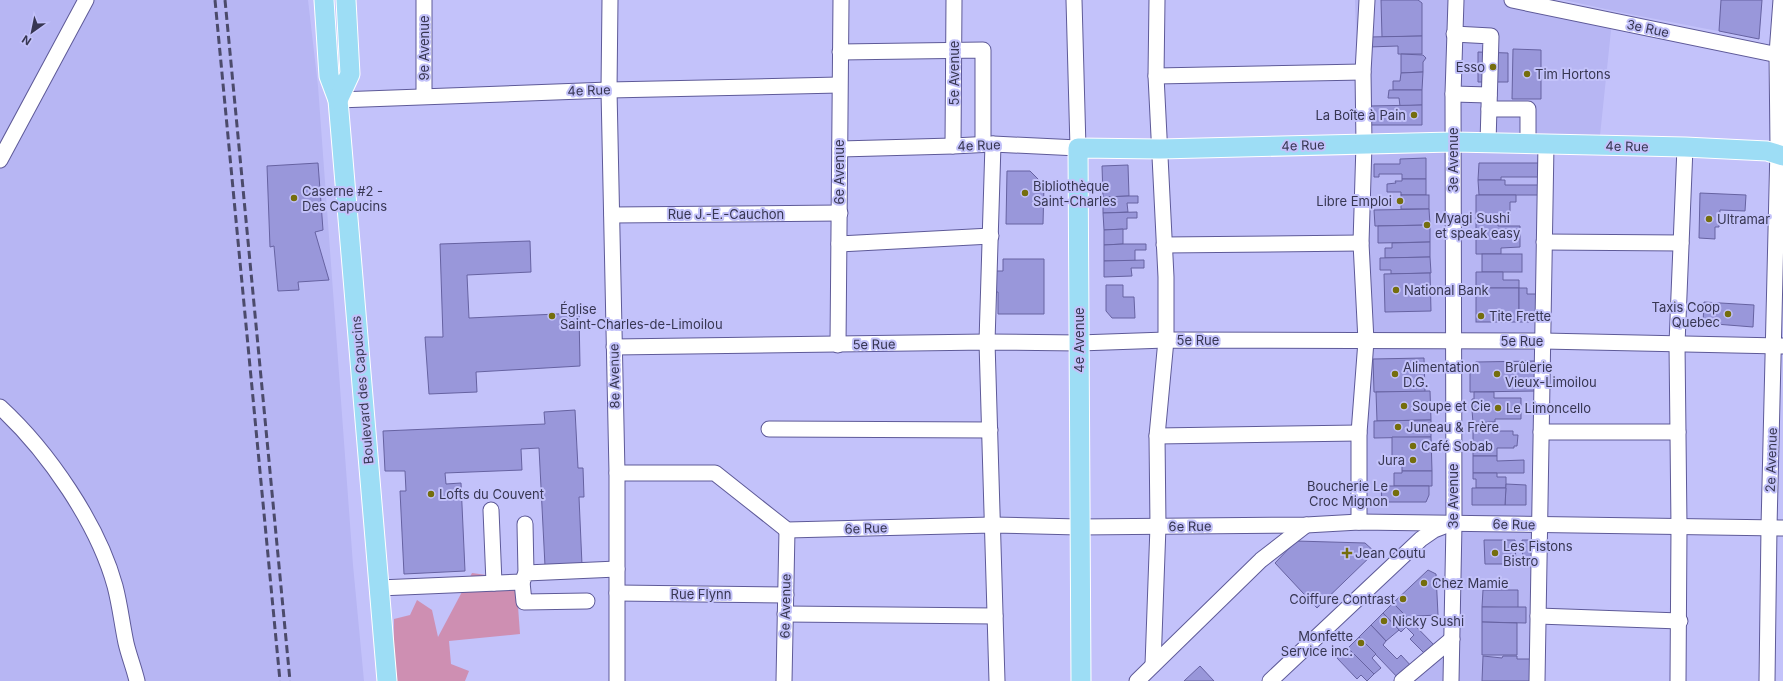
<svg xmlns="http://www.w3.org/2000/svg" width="1783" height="681" font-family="Inter,sans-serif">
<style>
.built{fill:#b7b6f3}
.green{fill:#ce8fb2}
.building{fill:#9997da;stroke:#6662a1}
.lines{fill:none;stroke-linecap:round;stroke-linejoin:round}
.minor-casing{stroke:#5e5a98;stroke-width:17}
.major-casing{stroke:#fff;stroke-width:21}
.minor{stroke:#fff;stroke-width:15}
.major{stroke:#9dddf5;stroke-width:19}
.rail{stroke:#4c4b6b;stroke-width:3;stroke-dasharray:8 4;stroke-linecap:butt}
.poi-dot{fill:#756e0d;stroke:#c3c2fa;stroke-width:1.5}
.labels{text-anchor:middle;stroke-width:4;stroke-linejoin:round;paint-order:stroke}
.street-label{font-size:13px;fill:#373652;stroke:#c3c2fa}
.poi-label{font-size:13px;fill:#373652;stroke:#c3c2fa;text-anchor:start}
</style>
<rect width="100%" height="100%" fill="#c3c2fa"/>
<g class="built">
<path d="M0 0H308L318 86 353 565 364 681H0Z"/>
<path d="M1355 0H1502L1612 21 1599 145 1546 144 1537 681H1402L1452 639 1454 523 1360 521 1366 341Z"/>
<path d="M1564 0H1762L1759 39 1619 12Z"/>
</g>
<path class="green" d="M472 573 516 579 520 634 449 641 451 664 469 671 465 681H393L394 619 410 615 417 600 432 610 438 637Z"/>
<g class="building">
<path d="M1381 0H1418L1422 3V36L1382 37Z"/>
<path d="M1721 0H1762L1759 39 1719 31Z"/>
<path d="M1422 36V54H1398V46L1368 47V37Z"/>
<path d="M1513 49 1541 50V99H1512Z"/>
<path d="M1478 52 1508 53V82H1478Z"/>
<path d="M1401 54 1423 55 1426 58 1423 62V72L1401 73Z"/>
<path d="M1423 72 1422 90H1393V81H1400L1401 73Z"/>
<path d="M1389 90H1422V105L1400 106 1399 98H1388Z"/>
<path d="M1422 105V125H1369V106Z"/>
<path d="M1426 158V179H1402V174H1379V177H1374V164H1400V159Z"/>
<path d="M318 163 323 230 315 232 329 280 298 282 299 290 278 291 274 246 270 247 267 166Z"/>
<path d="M1479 163H1544V177H1501V180H1478Z"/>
<path d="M1128 165 1129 196 1103 197 1102 166Z"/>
<path d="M1007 171H1030L1044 185 1043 224H1006Z"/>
<path d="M1402 179H1426V195H1401V192H1387V184L1396 183 1395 181H1402Z"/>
<path d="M1478 180H1505V185H1539L1538 195H1479Z"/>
<path d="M1700 193 1746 195 1745 211 1720 210 1719 227H1715V239L1699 238Z"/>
<rect x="1401" y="195" width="28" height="14"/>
<path d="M1476 195H1516V202H1510V220H1476Z"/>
<path d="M1129 196H1138V203H1127L1128 212 1103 213V197Z"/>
<path d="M1429 209 1430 225 1375 226 1374 210Z"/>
<path d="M1137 212V218H1127V229L1104 230 1103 213Z"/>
<path d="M1476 220 1498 221V226H1520V247L1501 248V254H1476Z"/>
<path d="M1430 225V242L1378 243V226Z"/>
<path d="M1123 229V244L1104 245V230Z"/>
<path d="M530 241 531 272 467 275 469 318 579 313 580 366 476 372 477 392 429 394 425 337H443L440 244Z"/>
<path d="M1430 242V257L1385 258V248H1392V243Z"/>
<path d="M1123 244H1146V250H1135V261H1104V245Z"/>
<rect x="1482" y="254" width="40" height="18"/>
<path d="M1430 257 1431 273 1391 274V270H1380V258Z"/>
<path d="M1003 259H1044V314H998V292H990V271H1003Z"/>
<path d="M1144 260V268H1131L1132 276 1104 277V261Z"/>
<path d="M1476 272H1503V280H1519V288H1476Z"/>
<path d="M1430 273 1431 311 1385 312 1384 274Z"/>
<path d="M1106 285H1123V297H1134L1135 318H1112L1106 311Z"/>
<rect x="1476" y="288" width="43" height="34"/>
<path d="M1519 288H1527V294H1537L1543 322H1519Z"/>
<path d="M1704 302 1754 305 1753 327 1703 323Z"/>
<path d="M1424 358 1425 392H1374L1373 359Z"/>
<path d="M1535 361 1536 391 1470 392V366L1476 362Z"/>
<path d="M1430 391 1431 420 1377 421 1376 392Z"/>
<path d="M1474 392H1494V398H1521V419H1495V422L1473 423 1472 410 1474 411V406H1472V399H1474Z"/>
<path d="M575 410 578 468H583L584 497H579L582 565 545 566 539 448 521 449 522 470 445 473 446 484 461 483 465 571 404 574 400 491H406L405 471H385L383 431 545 424 544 412Z"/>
<path d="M1431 420V437L1374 438V421Z"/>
<path d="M1495 422V431H1513V435H1518L1517 446H1514V448H1497V456H1473V423Z"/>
<path d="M1392 437H1431L1432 471H1402V465H1392Z"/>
<path d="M1473 456H1497V461L1524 460V473H1473Z"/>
<path d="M1402 471H1432V486H1394V473H1402Z"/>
<path d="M1473 473H1497V477H1506V488H1476V479H1473Z"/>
<path d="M1506 484 1526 485V505H1505Z"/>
<path d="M1381 486H1429V495L1426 502H1382Z"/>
<path d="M1472 488H1506L1505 505H1472Z"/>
<path d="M1484 540H1515L1516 564H1485Z"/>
<path d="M1522 540H1537V563H1523Z"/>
<path d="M1296 541 1365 543 1375 552 1317 608 1275 563Z"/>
<path d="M1428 570 1436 574 1438 615 1417 616 1411 621 1393 603Z"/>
<path d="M1483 590H1518V608L1482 607Z"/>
<path d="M1393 603 1436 647 1427 656 1410 639 1414 635 1406 627 1401 632 1383 613Z"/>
<path d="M1482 607H1526V623L1482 622Z"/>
<path d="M1383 613 1399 630 1386 641 1371 625Z"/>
<path d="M1482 622 1517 623V655H1482Z"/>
<path d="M1371 625 1386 641 1383 645 1397 659 1401 655 1413 668 1400 680 1359 637Z"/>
<path d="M1359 637 1376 654 1372 658 1381 668 1374 674 1348 648Z"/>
<path d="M1348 648 1374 674 1367 681 1361 675 1357 679 1337 658Z"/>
<path d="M1483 656 1502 658 1503 656H1517V659H1531V681H1482Z"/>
<path d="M1200 666 1214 681H1184Z"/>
</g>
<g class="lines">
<g class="minor-casing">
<g id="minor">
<path d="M424 0V96"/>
<path d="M610 0 609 90 617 473V681"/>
<path d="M1512 0 1783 56"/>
<path d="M1454 34 1491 36 1488 143"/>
<path d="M840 52 983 50V144"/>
<path d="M1156 76 1363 72"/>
<path d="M1453 94 1489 95"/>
<path d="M338 100 609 90 839 85"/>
<path d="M1489 109H1528V143"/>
<path d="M993 144 987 342 997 681"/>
<path d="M953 146 954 0"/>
<path d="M840 149 953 146 993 144 1078 148 1074 0"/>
<path d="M0 160 86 0"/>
<path d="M612 215 840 213"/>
<path d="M1544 242 1681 243"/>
<path d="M839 244 991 236"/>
<path d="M1164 245 1361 243"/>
<path d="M838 345 841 0"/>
<path d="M614 347 987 342 1079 343 1166 340 1543 341 1783 346"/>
<path d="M0 407C48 451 98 524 115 586 120 605 122 624 126 643 129 656 134 668 137 681"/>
<path d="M769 429 990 430"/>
<path d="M1541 432H1678"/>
<path d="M1157 436 1359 433"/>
<path d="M617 473H715L787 530 992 525 1079 527 1306 525 1359 522 1783 528"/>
<path d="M491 510 494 583"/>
<path d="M1359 522V433L1366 341 1361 243 1364 144 1363 72 1367 0"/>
<path d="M525 524 526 573"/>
<path d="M522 582 524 602 587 601"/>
<path d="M379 588 522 582 526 573 617 569"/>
<path d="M617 593 786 595"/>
<path d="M785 614 995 616"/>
<path d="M1538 616 1680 621"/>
<path d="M1153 665 1158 526 1157 436 1166 340V277L1156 76 1157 0"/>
<path d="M784 681 787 530"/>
<path d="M1137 681 1261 560 1306 525"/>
<path d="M1270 681 1421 539 1434 530 1447 525"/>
<path d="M1402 681 1452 639"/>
<path d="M1451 681 1454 523 1453 94 1456 0"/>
<path d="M1537 681 1546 144"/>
<path d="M1678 681 1679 527 1677 344 1685 147"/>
<path d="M1767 681 1769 527 1778 147 1777 54 1781 0"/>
</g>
</g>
<g class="major-casing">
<g id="major">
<path d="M324 0 329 76 338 100 387 681"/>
<path d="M338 100 350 74 346 0"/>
<path d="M1081 681 1078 148 1160 149 1453 142 1685 147 1767 151 1783 156"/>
</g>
</g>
<use href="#minor" class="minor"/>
<use href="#major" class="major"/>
<g class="rail">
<path d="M215 0 280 681"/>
<path d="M225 0 290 681"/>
</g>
</g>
<g class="poi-dot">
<circle cx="1493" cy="67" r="4"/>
<circle cx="1527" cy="74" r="4"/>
<circle cx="1414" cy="115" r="4"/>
<circle cx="1025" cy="193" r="4"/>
<circle cx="294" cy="198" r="4"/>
<circle cx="1400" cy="201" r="4"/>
<circle cx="1709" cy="219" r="4"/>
<circle cx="1427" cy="225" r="4"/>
<circle cx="1396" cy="290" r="4"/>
<circle cx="1728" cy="314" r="4"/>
<circle cx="552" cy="316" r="4"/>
<circle cx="1481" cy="316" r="4"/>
<circle cx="1395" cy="374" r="4"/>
<circle cx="1497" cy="374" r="4"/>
<circle cx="1404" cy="406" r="4"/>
<circle cx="1498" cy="408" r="4"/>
<circle cx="1398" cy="427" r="4"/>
<circle cx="1413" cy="446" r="4"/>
<circle cx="1413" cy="460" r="4"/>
<circle cx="1396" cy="493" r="4"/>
<circle cx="431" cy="494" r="4"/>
<path d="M1345 547h4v4h4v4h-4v4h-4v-4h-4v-4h4z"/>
<circle cx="1495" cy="553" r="4"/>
<circle cx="1424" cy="583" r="4"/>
<circle cx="1403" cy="599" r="4"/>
<circle cx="1384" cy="621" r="4"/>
<circle cx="1361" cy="643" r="4"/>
</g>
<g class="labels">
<g class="street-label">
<text transform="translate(1648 28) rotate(12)" y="5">3e Rue</text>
<text transform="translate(424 48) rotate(-90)" y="5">9e Avenue</text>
<text transform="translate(954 73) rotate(-90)" y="5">5e Avenue</text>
<text transform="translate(589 90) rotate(-2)" y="5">4e Rue</text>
<text transform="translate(979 145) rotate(-2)" y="5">4e Rue</text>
<text transform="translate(1303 145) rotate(-2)" y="5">4e Rue</text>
<text transform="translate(1627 146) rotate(1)" y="5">4e Rue</text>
<text transform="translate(1453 160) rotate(-90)" y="5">3e Avenue</text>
<text transform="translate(839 172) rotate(-90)" y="5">6e Avenue</text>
<text x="726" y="219">Rue J.-E.-Cauchon</text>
<text transform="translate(1079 340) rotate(-90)" y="5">4e Avenue</text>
<text x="1198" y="345">5e Rue</text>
<text x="1522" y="346">5e Rue</text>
<text transform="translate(874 344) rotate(-1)" y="5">5e Rue</text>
<text transform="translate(614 376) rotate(-91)" y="5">8e Avenue</text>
<text transform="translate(362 390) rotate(-95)" y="5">Boulevard des Capucins</text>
<text transform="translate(1771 460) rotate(-88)" y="5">2e Avenue</text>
<text transform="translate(1453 496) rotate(-90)" y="5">3e Avenue</text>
<text transform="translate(1514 524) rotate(1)" y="5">6e Rue</text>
<text transform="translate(1190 526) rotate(-1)" y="5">6e Rue</text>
<text transform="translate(866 528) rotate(-2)" y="5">6e Rue</text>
<text x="701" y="599">Rue Flynn</text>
<text transform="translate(785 606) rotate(-89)" y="5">6e Avenue</text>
</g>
<g class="poi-label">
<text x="1485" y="72" text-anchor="end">Esso</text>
<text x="1535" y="79">Tim Hortons</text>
<text x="1406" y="120" text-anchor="end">La Boîte à Pain</text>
<text x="1033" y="191">Bibliothèque<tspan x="1033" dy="15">Saint-Charles</tspan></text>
<text x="302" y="196">Caserne #2 -<tspan x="302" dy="15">Des Capucins</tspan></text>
<text x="1392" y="206" text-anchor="end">Libre Emploi</text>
<text x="1435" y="223">Myagi Sushi<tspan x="1435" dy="15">et speak easy</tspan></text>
<text x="1717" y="224">Ultramar</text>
<text x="1404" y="295">National Bank</text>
<text x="1720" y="312" text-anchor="end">Taxis Coop<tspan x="1720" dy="15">Quebec</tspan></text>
<text x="560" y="314">Église<tspan x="560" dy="15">Saint-Charles-de-Limoilou</tspan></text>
<text x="1489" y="321">Tite Frette</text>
<text x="1403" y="372">Alimentation<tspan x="1403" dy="15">D.G.</tspan></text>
<text x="1505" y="372">Brûlerie<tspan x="1505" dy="15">Vieux-Limoilou</tspan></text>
<text x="1412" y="411">Soupe et Cie</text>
<text x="1506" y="413">Le Limoncello</text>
<text x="1406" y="432">Juneau &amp; Frère</text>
<text x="1421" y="451">Café Sobab</text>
<text x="1405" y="465" text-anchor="end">Jura</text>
<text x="1388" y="491" text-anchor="end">Boucherie Le<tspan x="1388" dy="15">Croc Mignon</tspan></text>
<text x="439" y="499">Lofts du Couvent</text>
<text x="1503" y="551">Les Fistons<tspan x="1503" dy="15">Bistro</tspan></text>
<text x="1355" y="558">Jean Coutu</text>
<text x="1432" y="588">Chez Mamie</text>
<text x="1395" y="604" text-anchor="end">Coiffure Contrast</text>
<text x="1392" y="626">Nicky Sushi</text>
<text x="1353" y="641" text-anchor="end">Monfette<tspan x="1353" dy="15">Service inc.</tspan></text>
</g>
</g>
<g transform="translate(32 32) rotate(213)" stroke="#c3c2fa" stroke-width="3" paint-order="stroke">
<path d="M0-3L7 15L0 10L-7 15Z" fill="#373652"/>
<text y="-6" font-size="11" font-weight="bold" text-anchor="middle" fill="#373652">N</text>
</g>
</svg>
